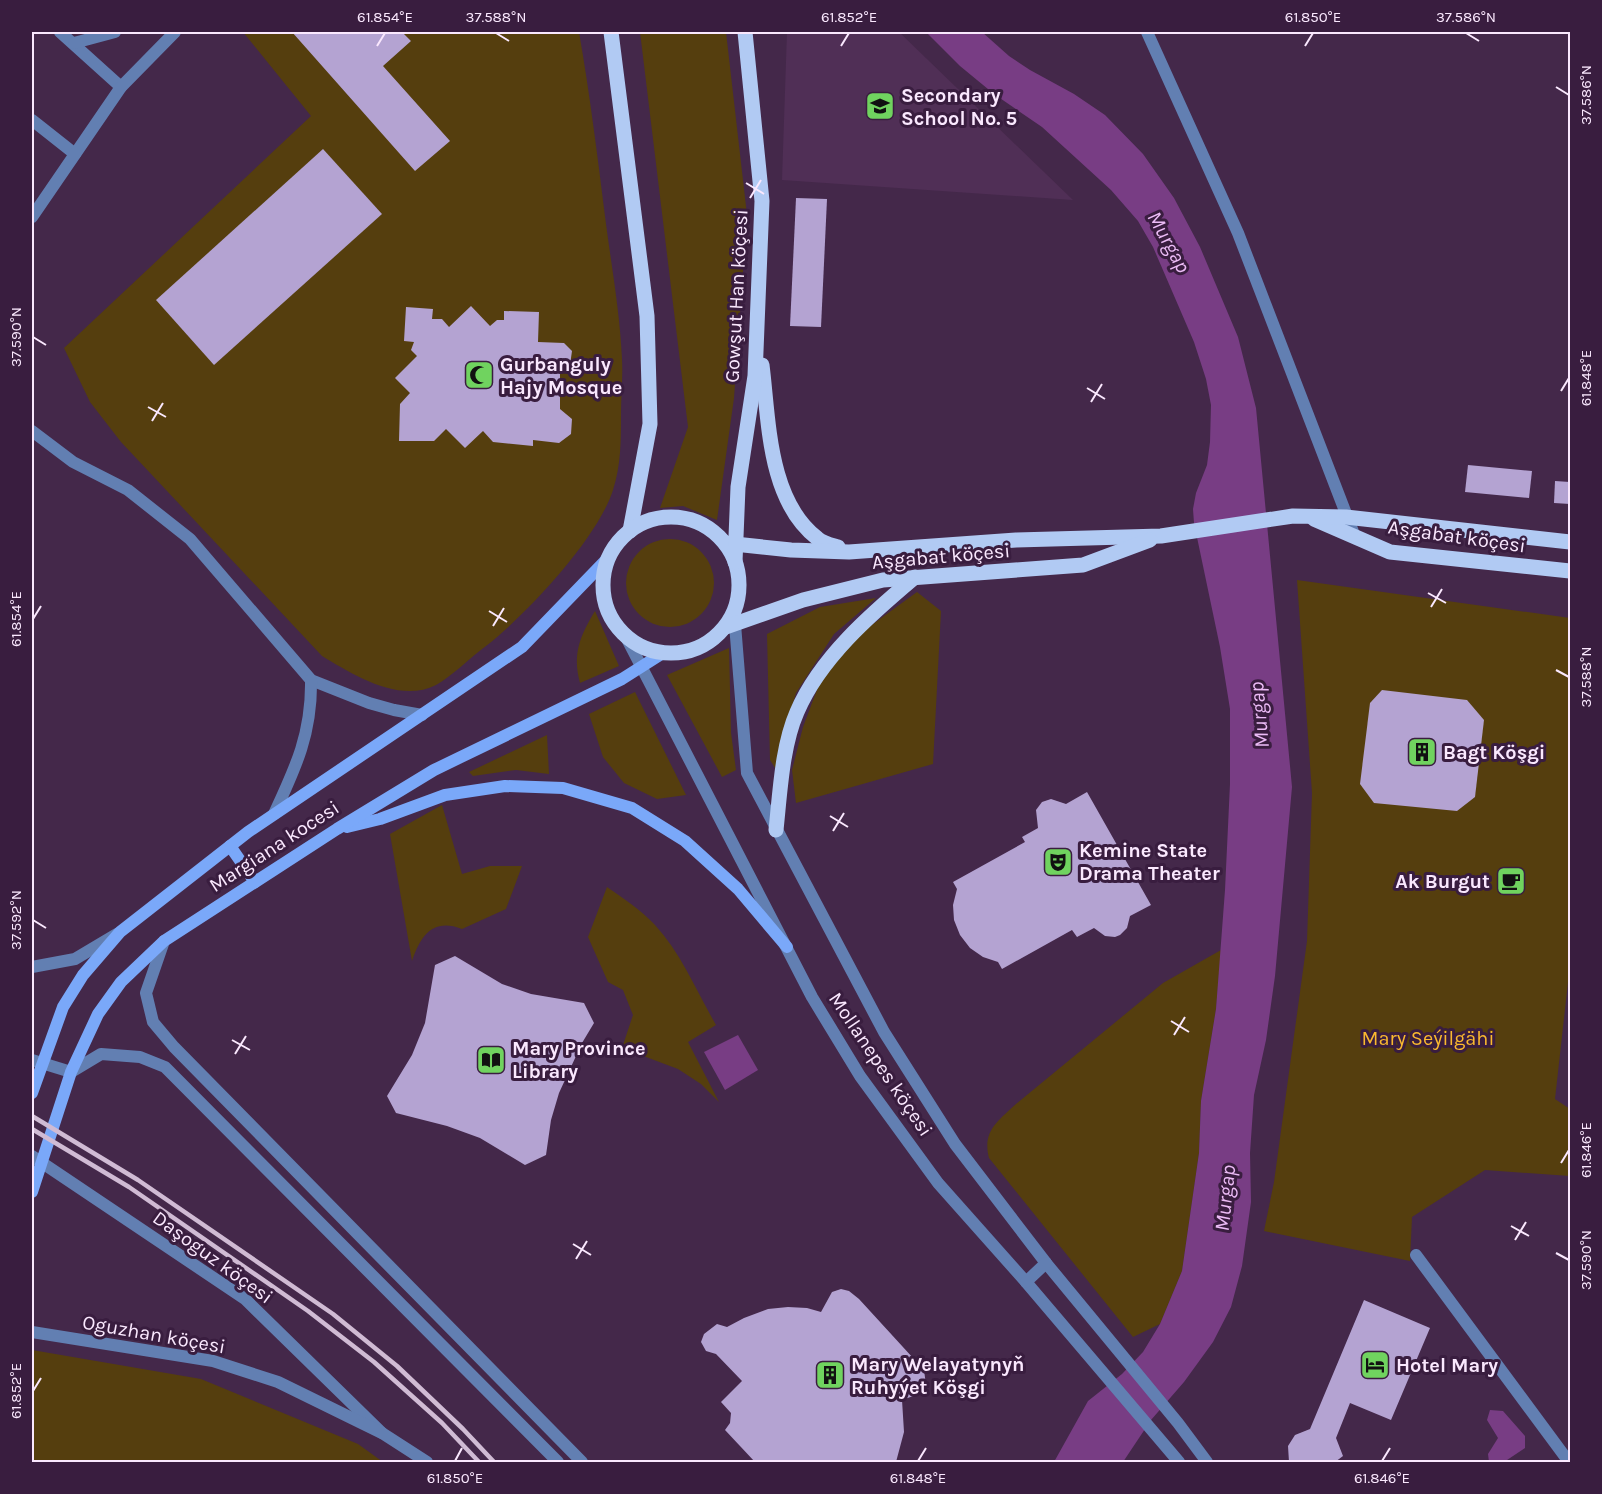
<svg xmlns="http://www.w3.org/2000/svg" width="1602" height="1494" font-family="Karla,sans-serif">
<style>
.built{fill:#502f56}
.green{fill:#553e0e}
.water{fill:#783d84}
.building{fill:#b4a3d2}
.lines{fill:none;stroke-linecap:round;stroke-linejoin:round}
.minor{stroke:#627fb2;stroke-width:12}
.tertiary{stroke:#627fb2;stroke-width:12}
.secondary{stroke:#7aa8f9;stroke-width:12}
.primary{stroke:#b1caf3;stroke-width:15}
.rail{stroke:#d0bbd4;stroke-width:4.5}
.ticks{fill:none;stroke:#fae8fe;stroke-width:2}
.labels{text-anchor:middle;stroke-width:6;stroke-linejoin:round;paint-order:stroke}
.poi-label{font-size:20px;font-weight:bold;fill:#fae8fe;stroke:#391d3f;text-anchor:start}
.street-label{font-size:20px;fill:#fae8fe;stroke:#391d3f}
.park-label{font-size:20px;fill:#fab92f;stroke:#391d3f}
.water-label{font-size:21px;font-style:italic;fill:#ecbbf6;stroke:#391d3f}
.neatline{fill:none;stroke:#fae8fe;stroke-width:2}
.ticks-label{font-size:15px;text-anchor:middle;fill:#fae8fe}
</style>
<rect width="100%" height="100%" fill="#44284a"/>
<path class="built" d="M787 32H899L1073 200 782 180Z"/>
<g class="green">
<path d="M243 32H579C590 95 598 160 606 224 612 269 620 314 622 359 623 377 621 396 621 414 621 440 621 465 613 490 598 538 526 615 486 646 471 657 451 677 436 685 399 704 352 674 322 656L121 442 90 402 64 348 311 116Z"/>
<path d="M640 32H726L747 215 734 398 717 520 683 506 660 508 688 427Z"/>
<circle cx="670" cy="583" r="44"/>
<path d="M1297 580 1570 618V964L1555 1099 1570 1109V1176L1485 1170 1412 1217 1410 1261 1264 1231 1274 1182 1307 941 1312 793Z"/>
<path d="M917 592 941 611 933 764 796 803 792 770 803 727 821 679 862 632Z"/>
<path d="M876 598 834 634 796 693 787 724 779 774 770 760 767 634 820 607Z"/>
<path d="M595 611 619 666 580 683C572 654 580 636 595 611Z"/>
<path d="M729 648 731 733 736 770 722 777 667 675Z"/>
<path d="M635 692 686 795 657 799 624 783 603 757 589 714Z"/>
<path d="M547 735 549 774 516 770 473 776 469 772Z"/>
<path d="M442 805 462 874 490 866H522L506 909 462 929C433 918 421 935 412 961L390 834Z"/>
<path d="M607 887C623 898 641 910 655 925 681 953 697 992 716 1025L688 1042 719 1102 701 1084 678 1069 622 1048 633 1015 623 990 608 982 588 937Z"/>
<path d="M1221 950 1216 1009 1201 1101 1199 1153 1182 1271 1160 1324 1133 1337 989 1158C982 1131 998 1121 1016 1104L1163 983Z"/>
<path d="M32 1350 201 1379 358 1444 383 1462H32Z"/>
</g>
<g class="water">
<path d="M926 32H982L1009 56 1030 70 1074 94 1105 115 1143 154 1174 198 1200 247 1238 337 1256 408 1292 787 1275 976 1266 1040 1254 1095 1250 1153 1251 1202 1242 1266 1231 1307 1213 1342 1184 1382 1151 1420 1123 1462H1054L1088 1401 1122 1374 1143 1352 1160 1324 1182 1271 1199 1153 1201 1101 1216 1009 1225 890 1230 784V709L1220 647 1194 523 1193 509 1196 493 1207 465 1210 442 1211 405 1206 379 1194 342 1153 247 1138 221 1111 190 1042 127 994 94 960 66Z"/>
<path d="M738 1035 758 1070 725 1090 704 1052Z"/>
<path d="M1490 1410 1503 1411 1525 1436V1448L1504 1462H1489L1488 1454 1498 1438 1487 1420Z"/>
</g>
<g class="building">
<path d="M292 32H402L411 41 383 66 450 141 415 171Z"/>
<path d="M323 149 382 214 214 365 156 300Z"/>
<path d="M796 198 827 199 821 327 790 326Z"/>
<path d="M471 306 490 326 497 320H504V311L539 312 538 342 564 343 572 351 570 365 560 372V409L572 419 571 434 559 443 533 440V446L493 442 483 431 465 448 446 429 434 441H399L400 404 410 393 395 378 417 356 411 350 414 342 404 341 406 307 433 309 432 319H442L449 327Z"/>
<path d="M1468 465 1532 471 1529 498 1465 492Z"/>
<path d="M1555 481 1570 482V504L1554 503Z"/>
<path d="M1382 690 1467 700 1484 720 1475 797 1457 811 1374 803 1360 784 1370 703Z"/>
<path d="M1087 792 1151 905 1130 916 1127 928 1120 935 1115 937 1105 936 1094 928 1077 937 1072 930 1002 969 998 962 983 957 970 948 960 935 954 920 953 905 957 889 953 882 1025 842 1022 837 1038 828 1036 810 1042 802 1051 799 1066 804Z"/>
<path d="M455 956 502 984 531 994 584 1003 594 1023 582 1043 559 1093 551 1120 546 1155 525 1165 480 1138 447 1126 396 1113 387 1096 412 1055 425 1023 435 965Z"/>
<path d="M841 1289 849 1291 859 1299 924 1370 926 1385 919 1394 902 1400 904 1432 896 1462H755L725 1430 730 1423 731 1413 721 1402 742 1381 716 1354 706 1351 701 1342 704 1334 717 1324 727 1327 744 1318 768 1309 788 1307 807 1308 821 1312 832 1292Z"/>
<path d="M1364 1300 1430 1328 1391 1420 1350 1403 1336 1438 1343 1456 1335 1462H1289L1288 1446 1295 1435 1310 1429Z"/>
</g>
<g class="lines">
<g class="minor">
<path d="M60 32 121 87"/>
<path d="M1147 32 1238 233 1355 537"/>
<path d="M74 43 115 32"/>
<path d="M32 120 75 154"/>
<path d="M32 217 121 87 175 32"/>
<path d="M32 431 73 462 128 490 190 539 311 680 369 703 394 710 422 715"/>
<path d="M274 814C296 767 312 733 311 680"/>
<path d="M164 941 146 993 153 1022 174 1047 582 1462"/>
<path d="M71 1072 101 1054 140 1057 165 1067 558 1462"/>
<path d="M32 1156 245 1299 382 1433"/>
<path d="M1416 1255 1569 1462"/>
<path d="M32 1332 213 1361 278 1382 382 1433 427 1462"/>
</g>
<g class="tertiary">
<path d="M734 612 747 773 884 1032 955 1144 1046 1263 1178 1423 1207 1462"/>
<path d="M626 637 812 997 860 1076 938 1183 1026 1282 1179 1462"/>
<path d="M32 967 75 959 117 934"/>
<path d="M32 1060 71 1072"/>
<path d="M1026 1282 1046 1263"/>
</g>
<g class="secondary">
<path d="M347 827 380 819 445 795 505 786 563 788 632 808 685 841 738 889 787 947"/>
<path d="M230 846 255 882"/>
<path d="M32 1093 63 1007 83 975 120 932 248 832 522 647 609 557"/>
<path d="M32 1192 71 1072 98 1014 121 982 164 941 337 829 434 770 622 679 663 653"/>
</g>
<g class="primary">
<path d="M611 32 647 316 650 424 630 531"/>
<path d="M762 365C769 421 768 500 817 538 822 543 831 545 838 547"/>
<circle cx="671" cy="585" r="68"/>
<path d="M1314 519 1390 552 1570 571"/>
<path d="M725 543 791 550 849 552 1016 540 1161 536 1293 516 1346 517 1570 542"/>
<path d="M735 562 738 487 755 376 762 201 745 32"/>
<path d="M726 627 803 600 883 580 1083 565 1150 540"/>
<path d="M776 830C780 793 782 746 797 712 820 658 871 614 915 577"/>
</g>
<g class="rail">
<path d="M32 1116 138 1180 333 1314 397 1366 463 1429 494 1462"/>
<path d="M32 1129 129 1187 308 1311 374 1362 442 1423 479 1462"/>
</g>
</g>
<path class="ticks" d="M496 33 509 41M1466 33 1479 41M377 46 385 33M841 46 849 33M1305 46 1313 33M1556 87 1569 95M746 183 764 194M750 198 761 180M33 337 46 345M1087 388 1105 399M1561 391 1569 378M1091 402 1102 384M148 407 166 417M152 421 163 403M1428 593 1446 603M1431 607 1442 589M489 611 507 622M33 619 41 606M493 626 504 608M1556 670 1569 677M830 816 848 827M833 831 844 813M33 920 46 928M1171 1021 1189 1032M1174 1035 1185 1017M232 1040 250 1050M235 1054 246 1036M1561 1163 1569 1150M1511 1226 1529 1236M1515 1240 1526 1222M573 1244 591 1255M1556 1253 1569 1260M576 1259 587 1241M33 1391 41 1378M455 1461 462 1448M918 1461 926 1448M1382 1461 1390 1448"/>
<defs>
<g id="school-square" transform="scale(1.5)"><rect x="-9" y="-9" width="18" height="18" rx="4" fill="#70d35f" stroke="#391d3f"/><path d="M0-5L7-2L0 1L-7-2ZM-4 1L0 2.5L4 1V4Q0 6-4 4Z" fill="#111"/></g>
<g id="mosque-square" transform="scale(1.5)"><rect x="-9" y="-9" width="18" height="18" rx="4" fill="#70d35f" stroke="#391d3f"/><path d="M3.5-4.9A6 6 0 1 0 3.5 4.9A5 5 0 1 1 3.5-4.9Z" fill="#111"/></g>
<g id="building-square" transform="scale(1.5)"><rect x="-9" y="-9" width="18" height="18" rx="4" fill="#70d35f" stroke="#391d3f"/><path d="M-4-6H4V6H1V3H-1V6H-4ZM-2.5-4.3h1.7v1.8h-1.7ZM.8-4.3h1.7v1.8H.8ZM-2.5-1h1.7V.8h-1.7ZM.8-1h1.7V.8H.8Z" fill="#111"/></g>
<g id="theatre-square" transform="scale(1.5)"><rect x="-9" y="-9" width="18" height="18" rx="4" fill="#70d35f" stroke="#391d3f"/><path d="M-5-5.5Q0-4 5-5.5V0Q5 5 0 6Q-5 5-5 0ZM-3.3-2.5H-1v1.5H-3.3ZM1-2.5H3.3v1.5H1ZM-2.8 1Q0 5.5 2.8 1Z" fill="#111"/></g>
<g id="cafe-square" transform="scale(1.5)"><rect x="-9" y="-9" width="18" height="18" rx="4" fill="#70d35f" stroke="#391d3f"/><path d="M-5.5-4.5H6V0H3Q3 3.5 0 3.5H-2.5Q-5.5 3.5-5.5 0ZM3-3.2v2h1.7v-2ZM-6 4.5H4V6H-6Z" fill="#111"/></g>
<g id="library-square" transform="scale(1.5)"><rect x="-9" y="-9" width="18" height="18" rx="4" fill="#70d35f" stroke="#391d3f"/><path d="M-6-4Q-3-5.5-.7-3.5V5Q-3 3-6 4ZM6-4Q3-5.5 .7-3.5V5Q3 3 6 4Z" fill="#111"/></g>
<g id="hotel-square" transform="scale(1.5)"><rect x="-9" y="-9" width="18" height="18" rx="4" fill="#70d35f" stroke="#391d3f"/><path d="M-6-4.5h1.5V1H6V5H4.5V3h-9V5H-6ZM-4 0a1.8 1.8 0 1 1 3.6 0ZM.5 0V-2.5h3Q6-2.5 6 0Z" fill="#111"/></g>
</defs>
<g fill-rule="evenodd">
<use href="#school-square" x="880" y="106"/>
<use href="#mosque-square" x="479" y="375"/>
<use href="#building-square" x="1422" y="752"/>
<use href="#theatre-square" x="1058" y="862"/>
<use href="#cafe-square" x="1511" y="881"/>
<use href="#library-square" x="491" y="1060"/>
<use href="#hotel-square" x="1375" y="1365"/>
<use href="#building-square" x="830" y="1375"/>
</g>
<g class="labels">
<g class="poi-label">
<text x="901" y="102">Secondary<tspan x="901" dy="23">School No. 5</tspan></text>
<text x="500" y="371">Gurbanguly<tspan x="500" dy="23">Hajy Mosque</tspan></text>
<text x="1443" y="759">Bagt Köşgi</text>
<text x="1079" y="857">Kemine State<tspan x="1079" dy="23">Drama Theater</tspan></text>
<text x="1490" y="888" text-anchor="end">Ak Burgut</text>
<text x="512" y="1055">Mary Province<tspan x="512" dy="23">Library</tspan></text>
<text x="851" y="1371">Mary Welayatynyň<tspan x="851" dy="23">Ruhyýet Köşgi</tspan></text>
<text x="1396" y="1372">Hotel Mary</text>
</g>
<g class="street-label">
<text transform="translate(736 296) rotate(-87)" y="7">Gowşut Han köçesi</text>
<text transform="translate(1457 536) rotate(8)" y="7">Aşgabat köçesi</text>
<text transform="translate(941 556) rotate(-5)" y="7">Aşgabat köçesi</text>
<text transform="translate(274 846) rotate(-33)" y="7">Margiana kocesi</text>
<text transform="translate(881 1064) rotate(56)" y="7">Mollanepes köçesi</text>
<text transform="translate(213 1257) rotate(36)" y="7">Daşoguz köçesi</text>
<text transform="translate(154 1334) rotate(10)" y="7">Oguzhan köçesi</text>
</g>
<g class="park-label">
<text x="1428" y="1045">Mary Seýilgähi</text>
</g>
<g class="water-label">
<text transform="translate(1169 242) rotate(61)" y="7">Murgap</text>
<text transform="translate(1259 715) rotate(-95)" y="7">Murgap</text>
<text transform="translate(1225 1198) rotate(-84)" y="7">Murgap</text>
</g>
</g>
<rect width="1602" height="1494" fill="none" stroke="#391d3f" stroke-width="66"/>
<rect x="33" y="33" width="1536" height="1428" class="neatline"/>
<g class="ticks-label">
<text x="385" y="22">61.854°E</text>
<text x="496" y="22">37.588°N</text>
<text x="849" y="22">61.852°E</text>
<text x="1313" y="22">61.850°E</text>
<text x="1466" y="22">37.586°N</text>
<text transform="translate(1586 95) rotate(-90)" y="5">37.586°N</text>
<text transform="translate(16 337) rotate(-90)" y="5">37.590°N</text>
<text transform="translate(1586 378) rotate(-90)" y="5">61.848°E</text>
<text transform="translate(16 619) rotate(-90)" y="5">61.854°E</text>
<text transform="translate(1586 677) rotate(-90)" y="5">37.588°N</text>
<text transform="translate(16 920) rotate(-90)" y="5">37.592°N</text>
<text transform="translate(1586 1150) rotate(-90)" y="5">61.846°E</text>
<text transform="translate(1586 1260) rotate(-90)" y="5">37.590°N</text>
<text transform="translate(16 1391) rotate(-90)" y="5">61.852°E</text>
<text x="455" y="1483">61.850°E</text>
<text x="918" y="1483">61.848°E</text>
<text x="1382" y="1483">61.846°E</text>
</g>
</svg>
